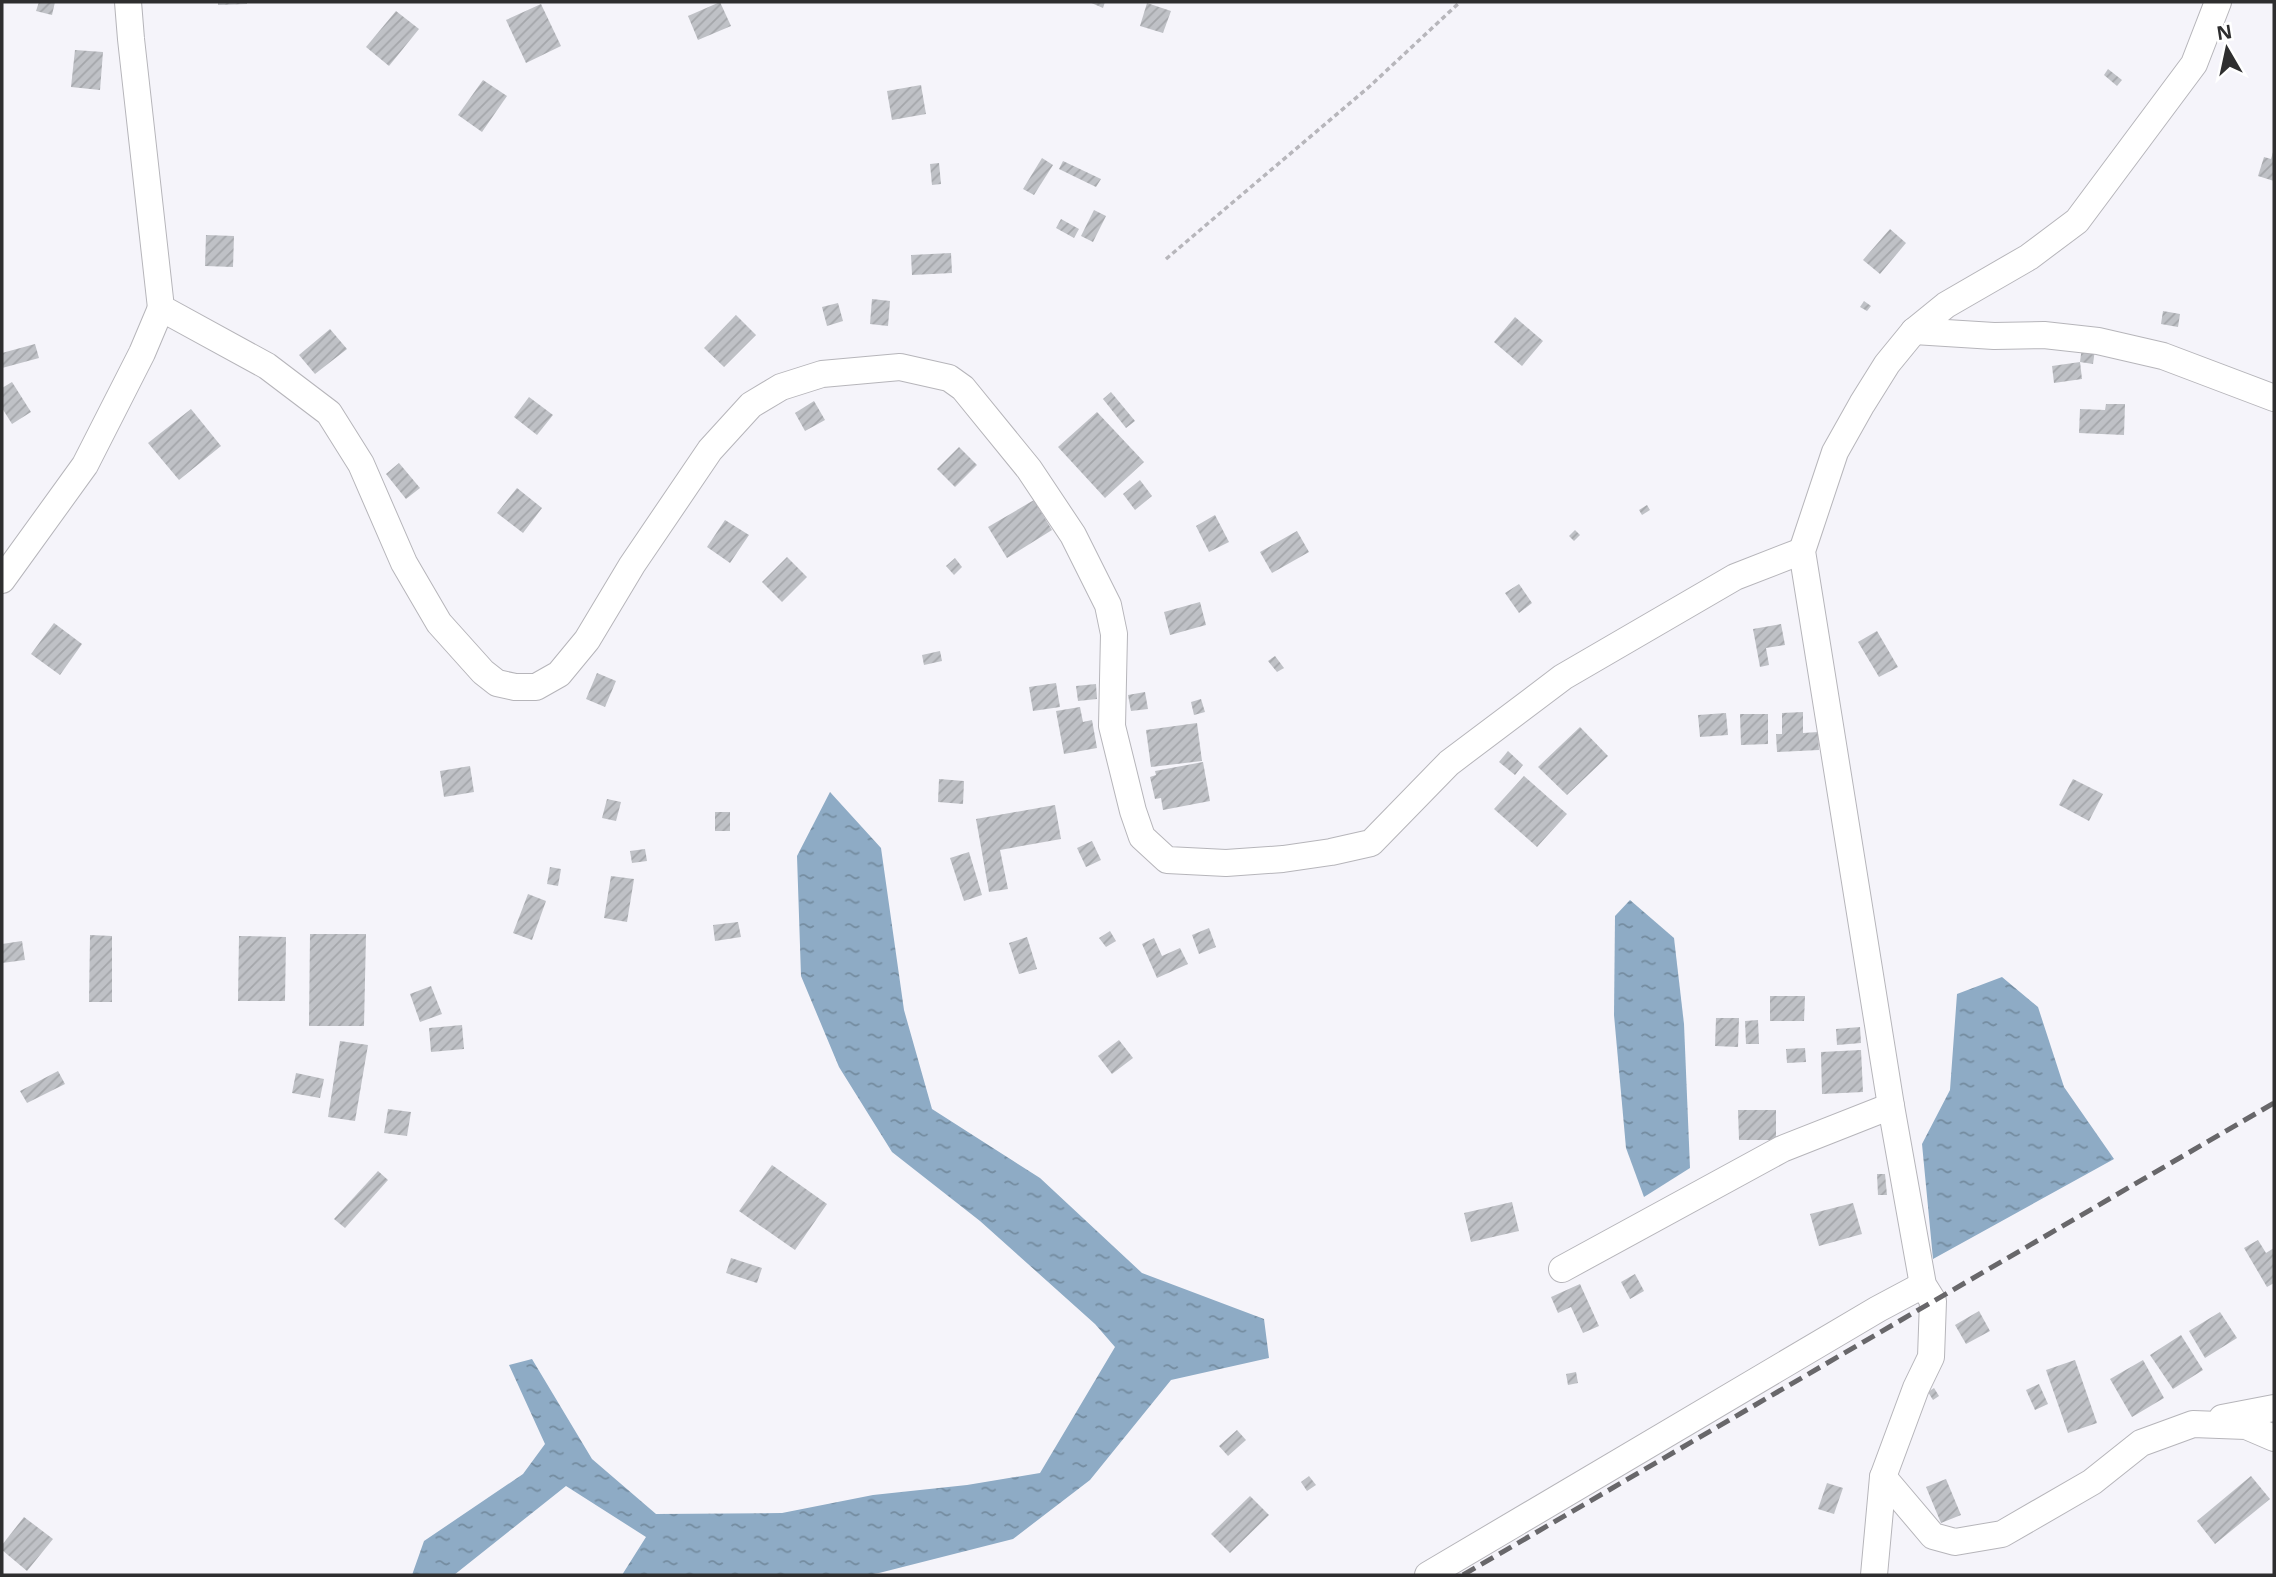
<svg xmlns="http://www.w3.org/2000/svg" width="2276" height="1577" font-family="'Noto Sans',sans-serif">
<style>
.water{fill:url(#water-ripples)}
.building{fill:url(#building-hatch)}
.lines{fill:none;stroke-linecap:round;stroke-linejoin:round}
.minor-casing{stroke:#b6b5ba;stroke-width:28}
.path{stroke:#b7b6bb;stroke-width:3.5;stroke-dasharray:5 3.5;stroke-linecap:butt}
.minor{stroke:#fff;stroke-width:26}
.rail{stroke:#68676a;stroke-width:5;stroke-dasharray:14 7;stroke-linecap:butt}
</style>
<defs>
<pattern id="water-ripples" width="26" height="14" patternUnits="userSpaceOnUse" patternTransform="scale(1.75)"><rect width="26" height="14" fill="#8eabc5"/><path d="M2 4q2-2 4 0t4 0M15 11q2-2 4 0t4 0" fill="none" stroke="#748ca0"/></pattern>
<pattern id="building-hatch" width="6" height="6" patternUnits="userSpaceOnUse" patternTransform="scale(1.75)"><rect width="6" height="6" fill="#bfc1c6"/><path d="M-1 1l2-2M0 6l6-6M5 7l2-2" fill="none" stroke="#a4a6aa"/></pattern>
</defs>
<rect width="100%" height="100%" fill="#f5f4fa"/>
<g class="water">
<path d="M830 792 881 848 904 1010 932 1109 1040 1178 1142 1273 1264 1319 1269 1358 1171 1380 1090 1480 1013 1539 879 1573 866 1575H622L646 1537 566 1486 454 1575H412L424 1541 523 1474 545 1444 509 1365 532 1359 592 1459 656 1514 782 1513 873 1495 967 1485 1040 1473 1115 1347 1095 1324 980 1221 892 1152 839 1067 801 976 797 856Z"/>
<path d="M1630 900 1674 938 1684 1024 1690 1168 1644 1197 1626 1148 1614 1015 1615 916Z"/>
<path d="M2002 977 2038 1007 2064 1087 2114 1159 1933 1259 1922 1144 1950 1090 1957 994Z"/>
</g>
<g class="building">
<path d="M39 2H55L52 15 36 11Z"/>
<path d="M218 2H247V4L218 5Z"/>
<path d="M720 2 731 26 698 40 688 16Z"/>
<path d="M1089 2H1105L1103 8Z"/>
<path d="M1147 3 1171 11 1163 33 1140 26Z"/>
<path d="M541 4 561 46 526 63 506 20Z"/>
<path d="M396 11 419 29 389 66 366 47Z"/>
<path d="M75 50 103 52 100 90 71 87Z"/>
<path d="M2108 69 2122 80 2117 86 2104 75Z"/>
<path d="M483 80 507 96 482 132 458 115Z"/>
<path d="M921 85 926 114 892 120 887 91Z"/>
<path d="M2274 149V181L2258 176 2264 157 2271 159Z"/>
<path d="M1042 158 1053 165 1034 195 1023 189Z"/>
<path d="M1063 161 1101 179 1096 187 1059 169Z"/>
<path d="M939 163 941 184 932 185 930 164Z"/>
<path d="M1094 210 1106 216 1093 242 1081 236Z"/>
<path d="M1061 219 1079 229 1074 238 1056 228Z"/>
<path d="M1890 229 1906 243 1880 274 1863 260Z"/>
<path d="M206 235 234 236 233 267 205 266Z"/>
<path d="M951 253 952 273 912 275 911 255Z"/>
<path d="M872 299 890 301 888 326 870 324Z"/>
<path d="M1864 301 1871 306 1867 311 1860 307Z"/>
<path d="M838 303 843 321 827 326 822 307Z"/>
<path d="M2163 311 2180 314 2178 327 2161 324Z"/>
<path d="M736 315 756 335 724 367 704 348Z"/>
<path d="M1515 317 1543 341 1522 366 1494 342Z"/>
<path d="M330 329 347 349 315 374 299 355Z"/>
<path d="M35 344 39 358 2 368V353Z"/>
<path d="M2082 347 2095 349 2093 364 2080 362Z"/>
<path d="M2080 362 2082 379 2054 383 2052 366Z"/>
<path d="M12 382 31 412 12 424 2 408V388Z"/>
<path d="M1111 392 1135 421 1126 428 1103 399Z"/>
<path d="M529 397 553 415 537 435 514 417Z"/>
<path d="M814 401 825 420 805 431 795 413Z"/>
<path d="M2106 404H2125L2124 435 2079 433 2080 409 2105 410Z"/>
<path d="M191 409 221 446 179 480 148 443Z"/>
<path d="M1097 412 1144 462 1105 498 1058 447Z"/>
<path d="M959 447 977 465 955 487 937 469Z"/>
<path d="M399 463 420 488 406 499 386 474Z"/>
<path d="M1140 480 1152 496 1135 510 1123 494Z"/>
<path d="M517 488 542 508 523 533 497 513Z"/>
<path d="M1034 500 1052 530 1007 558 988 527Z"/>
<path d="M1647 505 1650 510 1642 515 1639 510Z"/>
<path d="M1215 515 1229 542 1209 552 1196 526Z"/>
<path d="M725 520 749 535 730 563 707 547Z"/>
<path d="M1575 530 1580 535 1574 541 1569 536Z"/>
<path d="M1297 531 1309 552 1272 573 1260 552Z"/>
<path d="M787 557 807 577 782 602 762 582Z"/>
<path d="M955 558 962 567 954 575 946 566Z"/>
<path d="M1519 584 1532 603 1519 613 1505 593Z"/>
<path d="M1200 602 1206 625 1170 635 1164 612Z"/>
<path d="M54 623 82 644 60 675 31 654Z"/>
<path d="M1781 624 1785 645 1766 648 1769 665 1760 667 1753 629Z"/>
<path d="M1877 631 1898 667 1879 677 1858 642Z"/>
<path d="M940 651 942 661 924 665 922 655Z"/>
<path d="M1275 656 1284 668 1277 672 1268 661Z"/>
<path d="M597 673 616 681 605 707 586 699Z"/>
<path d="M1056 683 1060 707 1033 711 1029 687Z"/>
<path d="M1096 684 1097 699 1078 701 1076 686Z"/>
<path d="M1145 692 1148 709 1131 711 1128 695Z"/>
<path d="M1201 699 1205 712 1194 715 1191 702Z"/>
<path d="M1080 707 1083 722 1092 720 1097 748 1064 754 1056 711Z"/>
<path d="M1803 712V733L1818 732 1819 750 1777 752 1776 734H1782V713Z"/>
<path d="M1726 713 1728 735 1700 737 1698 715Z"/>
<path d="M1740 714H1768V744L1741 745Z"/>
<path d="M1197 723 1202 761 1151 767 1146 730Z"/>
<path d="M1580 727 1608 756 1567 795 1538 767Z"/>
<path d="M1508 751 1523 765 1515 775 1499 762Z"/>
<path d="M1203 762 1210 801 1163 810 1161 798 1155 799 1150 777 1156 775 1155 771Z"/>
<path d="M470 766 474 792 444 797 440 771Z"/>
<path d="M1524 776 1567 814 1537 847 1494 809Z"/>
<path d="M939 779 964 781 963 804 938 802Z"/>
<path d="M2073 779 2103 794 2089 821 2059 805Z"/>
<path d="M607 799 621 802 616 821 602 818Z"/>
<path d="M1055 805 1061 839 1000 850 1008 889 989 892 976 819Z"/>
<rect x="715" y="812" width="15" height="19"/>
<path d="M1092 841 1101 860 1086 867 1077 848Z"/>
<path d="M645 849 647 861 632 863 630 851Z"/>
<path d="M969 852 982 895 964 901 950 858Z"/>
<path d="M550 867 561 869 558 886 547 884Z"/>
<path d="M611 876 634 879 627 922 604 918Z"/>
<path d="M528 894 546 901 532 940 513 933Z"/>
<path d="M738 922 741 937 715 941 713 925Z"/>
<path d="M1209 928 1216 947 1199 954 1192 935Z"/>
<path d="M1110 931 1116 941 1106 947 1099 938Z"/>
<path d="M310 934H366L364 1026H309Z"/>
<path d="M90 935 112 936V1002H89Z"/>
<path d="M239 936 286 937 285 1001H238Z"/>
<path d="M1027 937 1037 969 1019 974 1009 943Z"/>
<path d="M1154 938 1162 956 1180 948 1188 964 1157 978 1142 944Z"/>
<path d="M22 941 25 960 2 963V944Z"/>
<path d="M431 986 442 1014 420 1022 410 994Z"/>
<path d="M1770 996H1805L1804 1021H1770Z"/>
<path d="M1716 1018H1739L1738 1047 1715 1046Z"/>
<path d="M1758 1020 1759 1044H1746L1745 1021Z"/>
<path d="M462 1025 464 1049 431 1052 429 1028Z"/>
<path d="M1860 1027 1861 1043 1837 1045 1836 1029Z"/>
<path d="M1119 1040 1133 1058 1112 1074 1098 1056Z"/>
<path d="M340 1041 368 1045 355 1121 328 1117Z"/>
<path d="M1805 1048 1806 1062 1787 1063 1786 1049Z"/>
<path d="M1861 1050 1863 1092 1822 1094 1821 1052Z"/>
<path d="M58 1071 65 1084 27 1103 20 1091Z"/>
<path d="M296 1073 324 1079 320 1098 292 1093Z"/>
<path d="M388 1109 411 1112 407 1136 384 1133Z"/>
<path d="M1738 1110H1776V1140H1739Z"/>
<path d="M772 1165 827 1204 795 1250 739 1211Z"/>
<path d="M378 1171 388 1180 345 1228 334 1219Z"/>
<path d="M1877 1174H1885L1887 1195H1878Z"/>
<path d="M1512 1202 1519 1231 1471 1242 1464 1213Z"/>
<path d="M1853 1203 1862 1234 1819 1246 1810 1214Z"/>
<path d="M2258 1240 2266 1253 2274 1248V1283L2267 1287 2244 1248Z"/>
<path d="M731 1258 762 1268 757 1283 726 1273Z"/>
<path d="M1635 1274 1644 1291 1630 1299 1621 1282Z"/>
<path d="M1580 1284 1599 1326 1583 1333 1571 1307 1558 1313 1551 1297Z"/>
<path d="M1979 1311 1990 1331 1966 1344 1955 1325Z"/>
<path d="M2220 1312 2237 1338 2205 1358 2189 1331Z"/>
<path d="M2181 1335 2203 1370 2173 1389 2150 1355Z"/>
<path d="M2075 1360 2097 1423 2068 1433 2046 1370Z"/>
<path d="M2143 1360 2164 1398 2132 1417 2110 1379Z"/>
<path d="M1576 1372 1578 1383 1568 1385 1566 1374Z"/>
<path d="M2039 1384 2048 1404 2035 1410 2026 1390Z"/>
<path d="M1934 1388 1939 1396 1933 1400 1928 1392Z"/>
<path d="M1237 1430 1246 1440 1228 1456 1219 1446Z"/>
<path d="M1309 1476 1316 1485 1307 1491 1301 1482Z"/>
<path d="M2251 1476 2270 1499 2215 1544 2197 1521Z"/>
<path d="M1946 1479 1961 1515 1941 1523 1926 1487Z"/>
<path d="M1827 1483 1843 1488 1834 1514 1818 1509Z"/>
<path d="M1250 1496 1269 1515 1230 1553 1211 1534Z"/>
<path d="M24 1517 53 1539 27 1571 2 1550V1545Z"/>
</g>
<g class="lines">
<g class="minor-casing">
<g id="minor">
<path d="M128 2 131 39 161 308 267 366 329 413 361 464 404 563 439 623 483 672 497 683 515 687H536L559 674 587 640 632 565 710 450 751 405 781 387 822 374 900 367 949 378 963 388 1029 469 1073 535 1108 605 1114 634 1112 726 1133 811 1142 837 1167 860 1226 863 1283 859 1331 852 1371 843 1449 763 1563 677 1735 577 1802 551"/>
<path d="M1914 331 1994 336 2044 335 2098 341 2163 356 2274 398"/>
<path d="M2 580 85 465 142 353 161 308"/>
<path d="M1562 1269 1782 1149 1891 1106"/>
<path d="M2222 1418 2274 1408"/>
<path d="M1883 1477 1933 1536 1955 1542 2002 1534 2092 1482 2141 1443 2193 1424 2246 1426 2274 1438"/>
<path d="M1428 1575 1878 1309 1923 1285"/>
<path d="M1874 1575 1883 1477 1916 1388 1931 1357 1933 1301 1923 1285 1891 1106 1802 551 1835 452 1862 404 1887 364 1914 331 1946 305 2029 257 2077 221 2194 64 2218 2"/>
</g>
</g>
<path class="path" d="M1166 259 1370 86 1460 2"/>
<use href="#minor" class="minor"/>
<path class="rail" d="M1463 1575 2274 1103"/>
</g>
<rect width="2276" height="1577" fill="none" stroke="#2e2e2f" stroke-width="7"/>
<g transform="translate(2227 49) rotate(351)" stroke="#ffffff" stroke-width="5" paint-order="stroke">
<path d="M0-5L12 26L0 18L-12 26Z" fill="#2e2e2f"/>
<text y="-10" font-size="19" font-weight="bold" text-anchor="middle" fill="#2e2e2f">N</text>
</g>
</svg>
